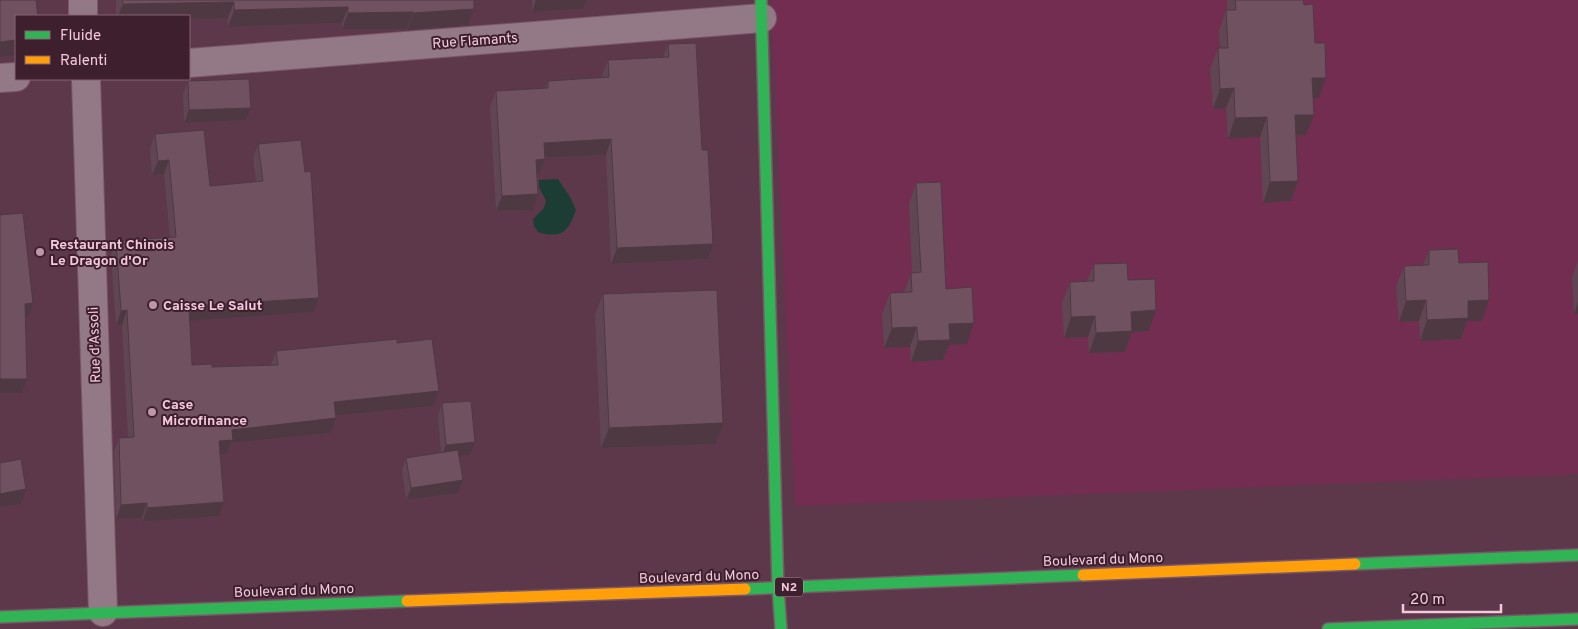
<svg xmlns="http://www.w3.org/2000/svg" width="1578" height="629" font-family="Overpass,sans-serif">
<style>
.built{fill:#722d51}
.water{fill:#1b3d33}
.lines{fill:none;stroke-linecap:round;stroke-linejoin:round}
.street-casing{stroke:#795768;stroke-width:30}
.fast-casing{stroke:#795768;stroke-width:14}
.slow-casing{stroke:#795768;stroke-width:14}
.street{stroke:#937885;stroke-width:28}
.fast{stroke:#30b455;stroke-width:11}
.slow{stroke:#ff9f0a;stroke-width:11}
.wall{fill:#604653}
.shaded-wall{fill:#4e3943}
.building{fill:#705160;stroke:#4e3943}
.poi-dot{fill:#be96a9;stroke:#3e1f2e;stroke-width:2}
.labels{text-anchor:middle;stroke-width:4;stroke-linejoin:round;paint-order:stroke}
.shield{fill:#3e1f2e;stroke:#bd96a7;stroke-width:1}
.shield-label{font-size:12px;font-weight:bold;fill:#f3c9db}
.street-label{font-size:14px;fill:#f3c9db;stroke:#3e1f2e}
.poi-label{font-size:14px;font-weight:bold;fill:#f3c9db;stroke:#3e1f2e;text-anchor:start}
</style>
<rect width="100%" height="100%" fill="#5d384b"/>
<path class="built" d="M771 0H1578V474L795 506Z"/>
<path class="water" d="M558 179 570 197 576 210C568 232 562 239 538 232L534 226 533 219 544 208 546 201 539 187V180Z"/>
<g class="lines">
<g class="street-casing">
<g id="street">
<path d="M83 0V16"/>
<path d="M189 63 762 18"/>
<path d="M0 78 16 77"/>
<path d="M86 79 103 612"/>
</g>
</g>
<g class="fast-casing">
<g id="fast">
<path d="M761 0 778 588 781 629"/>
<path d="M1355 564 1578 555"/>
<path d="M745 589 1083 575"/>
<path d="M0 617 407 601"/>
<path d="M1328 629 1578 619"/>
</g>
</g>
<g class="slow-casing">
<g id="slow">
<path d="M1083 575 1355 564"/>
<path d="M407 601 745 589"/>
</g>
</g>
<use href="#street" class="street"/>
<use href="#fast" class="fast"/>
<use href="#slow" class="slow"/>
</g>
<g class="wall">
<path d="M116 0H474V9L468 25 407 30V29H342V23L228 27V18L189 16H116Z"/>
<path d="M532 0H587L583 9 532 12Z"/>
<path d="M1227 0H1303L1304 5 1315 43 1319 98H1313L1306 135 1296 136 1298 181 1291 201 1263 203 1260 137 1228 139 1226 108 1213 109 1210 69 1218 48H1220L1219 31 1226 10H1227Z"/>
<path d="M668 44 708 259 611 264 606 155 545 158 539 175H537L533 210 496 211 490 107 496 91 545 89 548 81 603 78 602 76 608 60 663 57Z"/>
<path d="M188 81 246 120 184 123 183 94Z"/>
<path d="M155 134 210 186 256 182 253 158 258 144 314 312 189 320 192 365 212 367 271 365 276 351 397 343 434 406 336 415V418L331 433 231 443 227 454H220L224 502 219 516 142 522V518L116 519 114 452 119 438 128 437 122 325H116L111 255 116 241 170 238 164 174 152 175 150 149Z"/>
<path d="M916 183 946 289 967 344 949 345 943 360 911 362 910 347 884 348 882 314 890 293 904 292 911 273 912 272 909 204Z"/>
<path d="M1429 250 1459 263 1482 321H1467L1461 339 1420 341 1419 321 1399 322 1396 286 1404 266 1423 265Z"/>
<path d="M1578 260V314H1574L1572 278Z"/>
<path d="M1094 264 1128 280 1156 310 1149 331 1132 332 1125 352 1089 353 1088 337 1064 338 1062 303 1070 282 1087 281Z"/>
<path d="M603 294 716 444 601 448 595 315Z"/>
<path d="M442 403 475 442 470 455 459 456 458 493 406 500 402 470 406 458 441 453 438 416Z"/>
</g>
<g class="shaded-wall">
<path d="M536 0H587L583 9 532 12Z"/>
<path d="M234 2 228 18 189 19V16H118L123 4Z"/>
<path d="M348 7 342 23 228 27 234 10Z"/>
<path d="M474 9 468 25 407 30 413 13Z"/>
<path d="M413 12 407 29H342L348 13Z"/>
<path d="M16 40V55L0 57V42Z"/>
<path d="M1312 78H1326L1319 98H1304Z"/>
<path d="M1234 88 1226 108 1213 109 1220 89Z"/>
<path d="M251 108 246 120 184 123 189 110Z"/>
<path d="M1295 115H1314L1306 135 1288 136Z"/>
<path d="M1267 117 1260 137 1228 139 1235 118Z"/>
<path d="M611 139 606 155 538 158 544 143Z"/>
<path d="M545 159 539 175H531L536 160Z"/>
<path d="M169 160 164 174 152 175 158 161Z"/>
<path d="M1298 181 1291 201 1263 203 1270 182Z"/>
<path d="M538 194 533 210 496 211 502 196Z"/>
<path d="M713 244 708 259 611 264 617 248Z"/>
<path d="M319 298 314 312 184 321 189 306Z"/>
<path d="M1426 300 1419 321 1399 322 1406 301Z"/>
<path d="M1489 300 1482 321H1467L1461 339 1420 341 1427 320 1468 301Z"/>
<path d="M1578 302V314H1574Z"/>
<path d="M33 303 28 317 20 318 25 304Z"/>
<path d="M127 310 122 325H116L121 311Z"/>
<path d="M1156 310 1149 331 1132 332 1125 352 1089 353 1096 333 1131 312Z"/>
<path d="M1095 316 1088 337 1064 338 1071 317Z"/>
<path d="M974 323 967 344 949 345 943 360 911 362 918 341 949 324Z"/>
<path d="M917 327 910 347 884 348 892 328Z"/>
<path d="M0 379H27L22 393H0Z"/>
<path d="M439 391 434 406 329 416 334 402Z"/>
<path d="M336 418 331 433 231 443 227 454 214 455 219 441 232 430Z"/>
<path d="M723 423 716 444 601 448 609 428Z"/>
<path d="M475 442 470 455 441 458 446 445Z"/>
<path d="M463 480 458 493 406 500 411 488Z"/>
<path d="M26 489 21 504 0 507V494Z"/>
<path d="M224 502 219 516 142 522 147 508Z"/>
<path d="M147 503 142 518 116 519 121 505Z"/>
</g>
<g class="building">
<path d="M0 0H36L38 16H16V40L0 42Z"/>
<path d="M122 0H474V9L413 13V12L348 13V7L234 10V2L123 4Z"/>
<path d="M1235 0H1303L1304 5 1313 4 1315 43H1325L1326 78H1312L1314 115H1295L1298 181 1270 182 1267 117 1235 118 1234 88 1220 89 1218 48H1228L1226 10H1236Z"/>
<path d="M696 43 702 150H708L713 244 617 248 611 139 544 143 545 159 536 160 538 194 502 196 496 91 548 88V81L609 77 608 60 669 57 668 44Z"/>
<path d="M249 79 251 108 189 110 188 81Z"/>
<path d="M204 130 210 186 263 181 258 144 301 140 305 172 311 171 319 298 189 306 192 365 212 364V367L278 365 276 351 397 339V343L432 339 439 391 334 402 336 418 232 430 233 440 219 441 224 502 147 508V503L121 505 119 438 134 437 127 310 121 311 116 241 176 237 169 160 158 161 155 134Z"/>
<path d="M941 182 946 289 972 287 974 323 949 324 950 340 918 341 917 327 892 328 890 293 912 292 911 273 921 272 916 183Z"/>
<path d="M23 213 33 303 25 304 27 379H0V215Z"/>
<path d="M1458 249 1459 263 1488 262 1489 300 1468 301V318L1427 320 1426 300 1406 301 1404 266 1429 265V250Z"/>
<path d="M1127 263 1128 280 1155 279 1156 310 1131 312 1132 331 1096 333 1095 316 1071 317 1070 282 1094 281V264Z"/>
<path d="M717 290 723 423 609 428 603 294Z"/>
<path d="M471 401 475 442 446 445 442 403Z"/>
<path d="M458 450 463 480 411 488 406 458Z"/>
<path d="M21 459 26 489 0 494V463Z"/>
</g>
<g class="poi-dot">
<circle cx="40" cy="252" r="5"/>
<circle cx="153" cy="305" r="5"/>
<circle cx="152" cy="412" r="5"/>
</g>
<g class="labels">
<rect class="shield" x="775" y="577.5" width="28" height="19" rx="4"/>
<g class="shield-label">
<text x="789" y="591">N2</text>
</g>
<g class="street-label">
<text transform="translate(475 40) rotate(-4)" y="5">Rue Flamants</text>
<text transform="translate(94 345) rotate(-92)" y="5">Rue d'Assoli</text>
<text transform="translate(1103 559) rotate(-2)" y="5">Boulevard du Mono</text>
<text transform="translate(699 576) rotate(-2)" y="5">Boulevard du Mono</text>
<text transform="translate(294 590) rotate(-2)" y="5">Boulevard du Mono</text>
</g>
<g class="poi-label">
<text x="50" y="249">Restaurant Chinois<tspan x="50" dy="16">Le Dragon d'Or</tspan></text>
<text x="163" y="310">Caisse Le Salut</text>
<text x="162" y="409">Case<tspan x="162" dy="16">Microfinance</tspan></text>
</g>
</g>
<rect x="15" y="15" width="175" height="65" fill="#3e1f2e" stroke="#866373"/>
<rect x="25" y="31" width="25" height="8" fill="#30b455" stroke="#866373"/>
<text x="60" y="40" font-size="15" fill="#f3c9db">Fluide</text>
<rect x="25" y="56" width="25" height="8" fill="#ff9f0a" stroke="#866373"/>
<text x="60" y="65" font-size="15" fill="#f3c9db">Ralenti</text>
<path d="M1403 604v8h98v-8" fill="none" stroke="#f3c9db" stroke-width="2.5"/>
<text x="1410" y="604" font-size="15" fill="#f3c9db" stroke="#3e1f2e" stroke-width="4" paint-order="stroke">20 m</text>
</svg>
